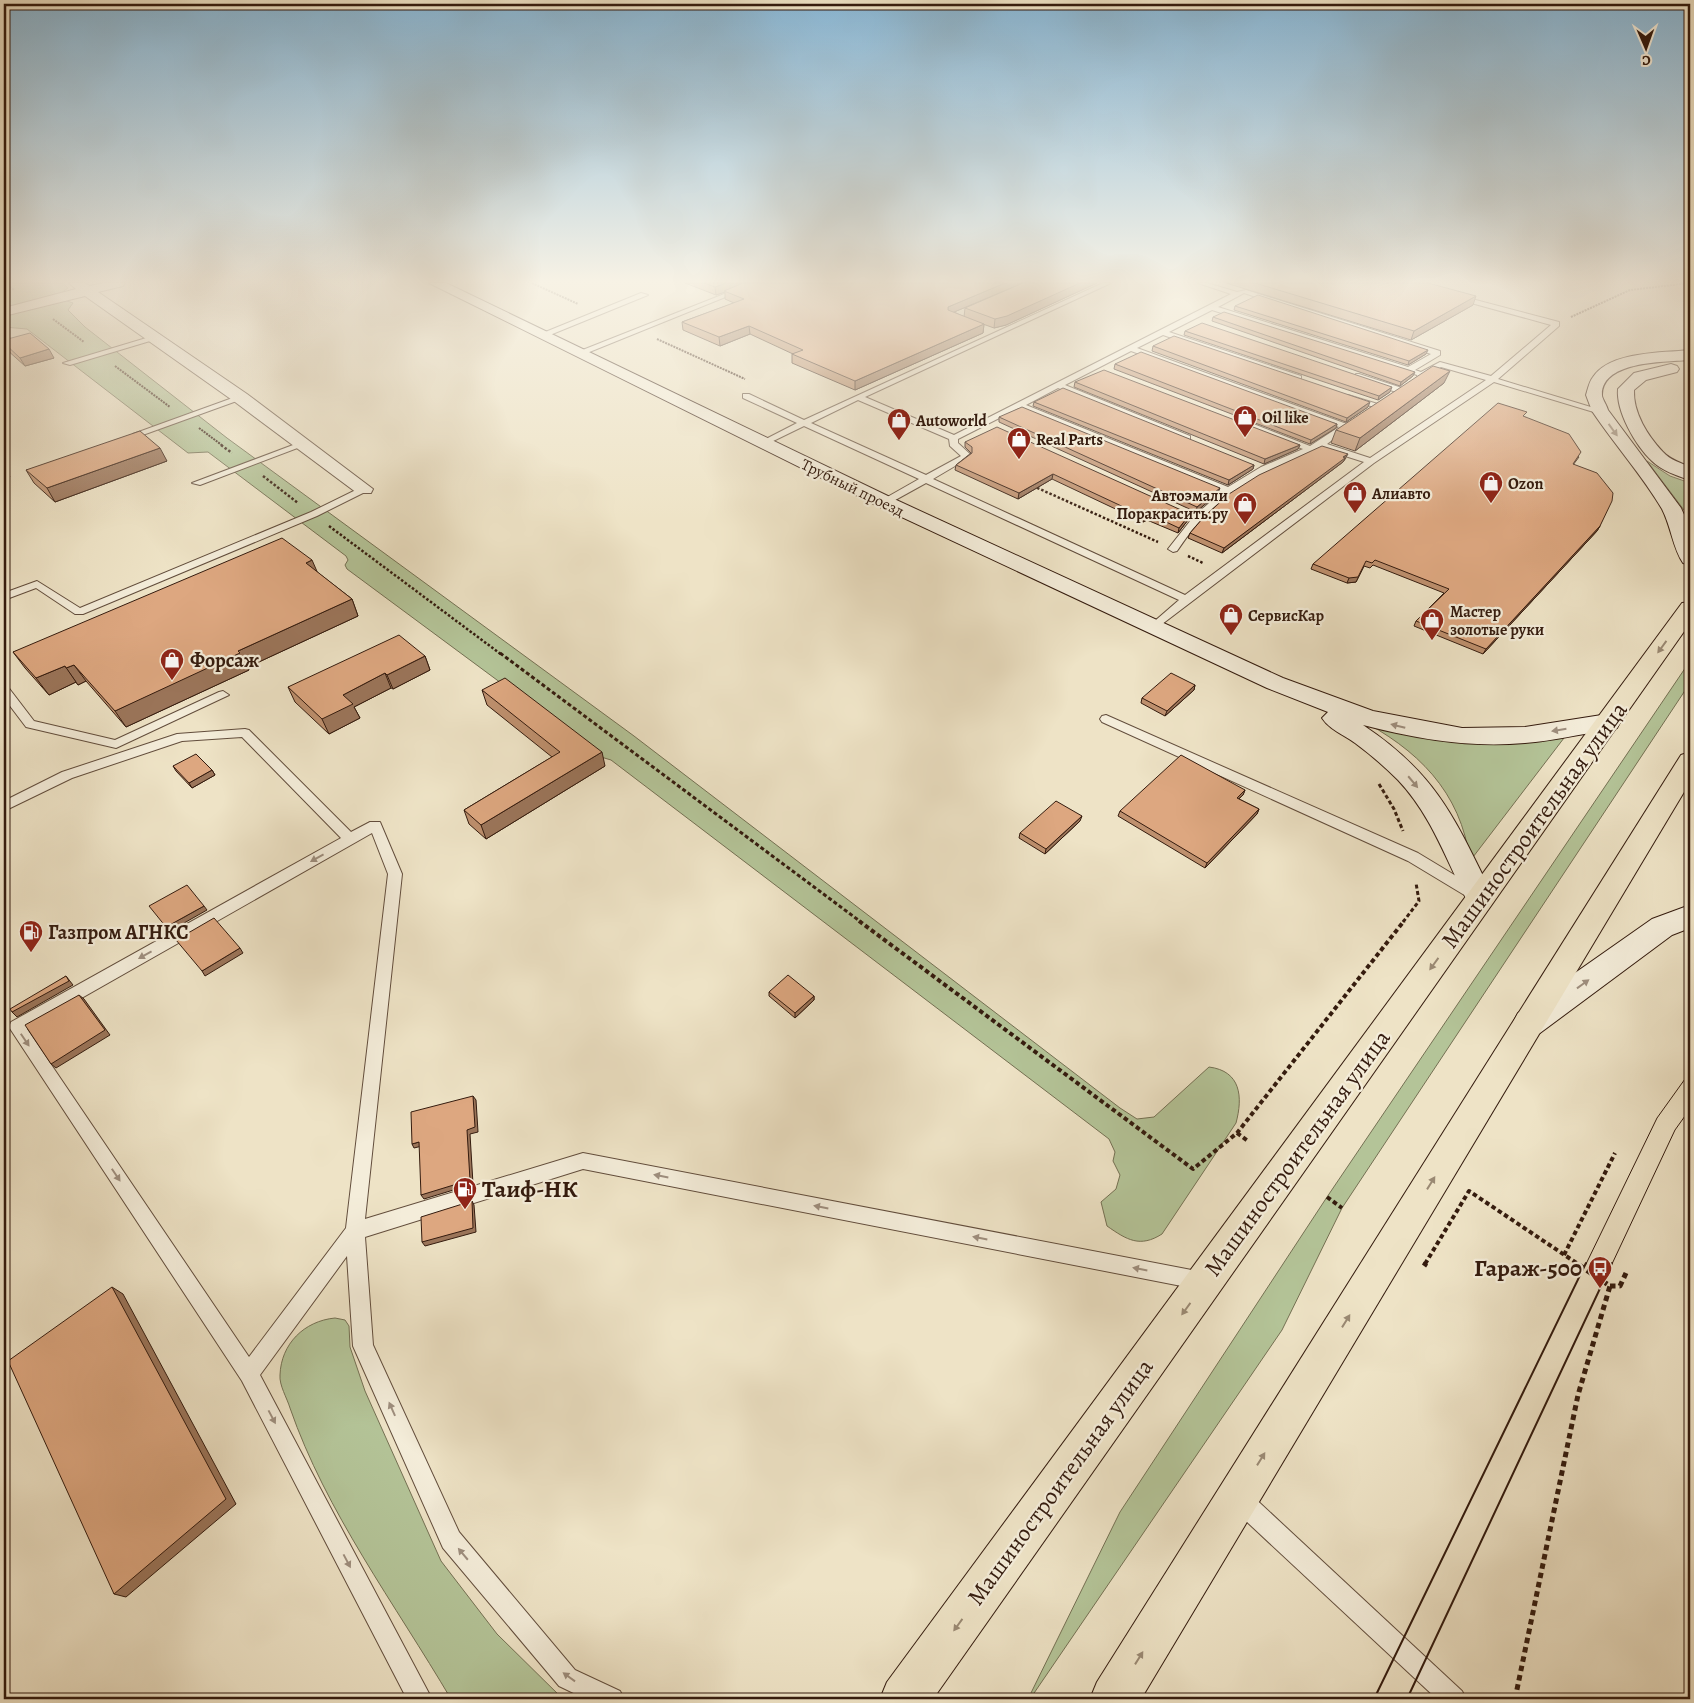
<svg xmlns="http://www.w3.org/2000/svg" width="1694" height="1703" font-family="Alegreya,serif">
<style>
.green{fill:#b4c498;stroke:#747053}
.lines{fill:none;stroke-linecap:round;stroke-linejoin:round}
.lane-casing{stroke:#624d3c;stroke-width:2}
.street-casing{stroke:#624d3c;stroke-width:2}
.secondary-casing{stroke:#341b0e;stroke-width:2}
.primary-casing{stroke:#341b0e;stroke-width:2}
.path-far4{stroke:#341b0e;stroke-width:2;stroke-dasharray:2 1;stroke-linecap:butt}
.path-far3{stroke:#341b0e;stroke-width:2.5;stroke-dasharray:2.5 2;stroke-linecap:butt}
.path-far2{stroke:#341b0e;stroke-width:3;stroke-dasharray:4 2.5;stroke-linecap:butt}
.path-far1{stroke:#341b0e;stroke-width:4;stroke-dasharray:4.5 3;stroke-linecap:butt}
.path{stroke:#341b0e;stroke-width:5;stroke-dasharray:5.5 4;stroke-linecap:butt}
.lane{fill:#f4edda;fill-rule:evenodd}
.street{fill:#f4edda;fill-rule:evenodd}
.secondary{fill:#f4edda;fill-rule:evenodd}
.primary{fill:#eee3c6;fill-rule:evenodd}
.tram-far1{stroke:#341b0e;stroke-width:1}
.tram{stroke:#341b0e;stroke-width:2}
.wall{fill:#be906e;stroke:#341b0e;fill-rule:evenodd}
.shaded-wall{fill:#9b755a;stroke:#341b0e}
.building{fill:#dda780;stroke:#341b0e}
.oneway{fill:#9e8e7e}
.oneway2{fill:#9a8973}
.labels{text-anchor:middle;stroke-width:4.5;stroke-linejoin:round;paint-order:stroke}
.far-poi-label{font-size:16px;font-weight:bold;fill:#341b0e;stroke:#f4edda;text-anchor:start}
.far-street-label{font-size:16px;fill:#341b0e;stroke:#f4edda}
.poi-label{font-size:20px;font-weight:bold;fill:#341b0e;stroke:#f4edda;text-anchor:start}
.near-street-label{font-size:24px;fill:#341b0e;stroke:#f4edda}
.near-poi-label{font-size:24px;font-weight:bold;fill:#341b0e;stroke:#f4edda;text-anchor:start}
</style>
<rect width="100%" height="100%" fill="#eee3c6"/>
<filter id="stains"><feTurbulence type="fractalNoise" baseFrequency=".004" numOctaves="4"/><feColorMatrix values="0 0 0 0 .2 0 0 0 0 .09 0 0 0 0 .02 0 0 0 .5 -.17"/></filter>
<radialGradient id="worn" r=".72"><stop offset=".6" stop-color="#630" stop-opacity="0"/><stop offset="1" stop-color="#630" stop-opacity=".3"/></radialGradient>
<g class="green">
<path d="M4 283H63L68 288 58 295 4 309Z"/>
<path d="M64 300 73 303 68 310 85 327 227 438 634 736 1120 1108 1137 1119 1154 1117 1209 1067C1241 1071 1243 1097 1236 1123L1162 1234C1140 1248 1127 1240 1107 1226L1101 1202 1116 1189 1120 1175 1113 1161 1115 1152 1109 1139 611 760 601 757 347 569 345 565 348 560 346 556 208 452 188 453 27 329 4 327V314Z"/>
<path d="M1647 461 1670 476 1690 483V518Z"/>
<path d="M1690 661V683L1342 1208 1282 1330 1030 1699H1028L1120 1512 1327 1197Z"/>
<path d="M1357 718 1539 741 1564 738 1470 861C1461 791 1417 749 1357 718Z"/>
<path d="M335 1318 345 1320 349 1326 350 1347 365 1391 441 1561 497 1634 563 1699H451C395 1604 326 1512 290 1408 287 1398 279 1385 280 1375 281 1344 304 1321 335 1318Z"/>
</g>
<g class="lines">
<g class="lane-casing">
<g id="lane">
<path d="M752 283H760L582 355 575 353Z"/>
<path d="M1103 283H1111L865 397 954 435 1231 294 1198 283H1207L1237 292 1246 290 1440 351V355L1415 370 1421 372 1440 362 1491 376 1551 325 1453 298V294L1559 322V326L1498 379 1604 411 1597 413 1494 382 1374 463 1153 631 1149 630V626L1179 600 926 483 888 504H882V500L919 479 804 426 765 445 758 443 797 423 743 398V394H749L804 420ZM1244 293 1431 354 1408 367 1218 307ZM1212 310 1417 375 1418 378H1424L1441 367 1486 380 1370 458 1327 444 1353 424 1352 422 1344 423 1137 348 1163 335 1295 380H1301V376L1169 332ZM1131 351 1339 427 1310 446 1256 425H1250V429L1303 449 1261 467 1228 487 1026 405 1058 388 1184 440H1190V436L1065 385ZM858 400 949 439 950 446 961 456 926 475 811 423ZM1019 408 1222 492 1194 516 1168 549 1173 552 1177 551C1184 541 1191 530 1200 521 1232 485 1278 466 1320 448L1364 462 1185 595 933 479 972 456 958 443V439Z"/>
<path d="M641 293 648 295 545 337 538 335Z"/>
<path d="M153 336 160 338 70 365 63 363Z"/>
<path d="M1359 374 1402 388 1403 390 1396 392 1356 378V374Z"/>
<path d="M1348 395 1381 405 1377 408 1348 399Z"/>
<path d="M238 396 245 398 140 436 133 434Z"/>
<path d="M301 442 308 444 200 485 192 483Z"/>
<path d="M364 486 369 489 367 491 317 516 83 614H75L36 588 4 600V593L37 581 80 608 311 512Z"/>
<path d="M4 686 8 687 34 721 115 740 219 692 223 691 229 695 116 748 26 727 4 698Z"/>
<path d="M1106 715 1418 853 1481 891 1483 895 1481 899H1471L1408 861 1102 722 1100 719 1102 716Z"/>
<path d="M245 729 249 730 351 832 370 822H380L402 874 365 1219 583 1153 1202 1272 1209 1274 1211 1281 1209 1288 1202 1290 583 1169 365 1237 373 1345 459 1532 575 1670 620 1691 624 1699H586L559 1686 443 1548 353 1346 347 1256 260 1375 432 1699H407L242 1381 9 1027 11 1022 341 838 242 737 182 741 72 778 4 811V801L62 772 177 734ZM372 833 388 874 346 1228 249 1357 27 1029Z"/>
<path d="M1240 1489 1248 1492 1462 1691 1466 1699H1437L1232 1508 1229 1500 1232 1492Z"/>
</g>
</g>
<g class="street-casing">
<path id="street" d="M69 283H85L90 286 103 283H125L123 286 98 292 247 394 373 489 371 493H357L235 402 85 296 4 316V308L76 289Z"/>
</g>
<g class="secondary-casing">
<g id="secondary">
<path d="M429 283H446L892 498 1283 678 1373 711 1462 728 1525 727 1608 714 1617 716 1620 722 1617 728 1608 730C1581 734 1553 741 1525 743 1470 748 1416 739 1363 725 1438 775 1456 821 1494 898L1490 906 1480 909 1470 906C1447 863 1433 817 1398 780 1385 767 1370 754 1355 743 1344 735 1329 729 1322 718L1328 712 1267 688 878 506Z"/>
<path d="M1690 350V360C1668 362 1600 360 1602 396 1603 400 1607 406 1608 410L1681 508 1690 528V565L1683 563C1673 549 1671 526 1662 509 1642 475 1614 444 1592 411L1586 395C1588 389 1589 382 1593 377 1610 351 1663 353 1690 350Z"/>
<path d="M1671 364 1677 366 1679 369 1677 372 1646 380 1634 390C1633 413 1648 436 1663 452 1670 460 1681 463 1690 467V480C1677 476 1661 470 1652 461 1635 445 1616 411 1618 389L1634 373Z"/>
<path d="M1690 905V928L1672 935 1540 1033 1529 1037 1518 1033 1513 1023 1518 1013 1652 919Z"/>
</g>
</g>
<g class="primary-casing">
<g id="primary">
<path d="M1690 602V623L933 1699H880L887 1682 1682 603Z"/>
<path d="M1690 752V782L1141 1699H1090L1097 1682 1681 755Z"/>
</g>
</g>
<g class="path-far4">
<path d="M5 283 14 290"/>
<path d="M532 283 578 304"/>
<path d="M1571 317 1630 290 1689 283"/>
<path d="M53 319 84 342"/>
<path d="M657 339 745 379"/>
<path d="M115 366 170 407"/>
<path d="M199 428 223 446"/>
</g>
<g class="path-far3">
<path d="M221 445 232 453"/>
<path d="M263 476 298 503"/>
<path d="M1033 486 1158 542"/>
<path d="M329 526 502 655"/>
<path d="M1188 556 1203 563"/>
</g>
<g class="path-far2">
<path d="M500 653 861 922"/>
<path d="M1379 784 1394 809 1403 831"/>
<path d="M1403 922 1419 901 1416 883"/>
</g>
<g class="path-far1">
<path d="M859 921 1193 1169 1237 1133 1404 921"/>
<path d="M1237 1133 1248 1141"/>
<path d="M1327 1197 1342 1208"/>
<path d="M1564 1255 1615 1153"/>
<path d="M1425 1264 1469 1191 1578 1264"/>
</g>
<g class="path">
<path d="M1424 1266 1426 1263"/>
<path d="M1610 1286H1620L1626 1273"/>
<path d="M1515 1699 1578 1395 1610 1286 1576 1263"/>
</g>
<use href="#lane" class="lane"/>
<use href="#street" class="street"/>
<use href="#secondary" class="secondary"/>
<use href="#primary" class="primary"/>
<g class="tram-far1">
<path d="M1586 1264 1657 1118 1690 1072"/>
<path d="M1612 1264 1675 1130 1690 1109"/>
</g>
<g class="tram">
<path d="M1374 1699 1586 1263"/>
<path d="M1407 1699 1612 1263"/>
</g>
</g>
<g class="wall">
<path d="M685 283H1097L1006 325 994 328 980 323 984 324 983 333 855 390 792 363V354H793L750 334 720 346 683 330 682 322 734 303 725 299V292L716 295ZM1015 286 965 308 964 317 954 312Z"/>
<path d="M1226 283H1428L1473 305 1411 340Z"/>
<path d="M1235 306 1426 354 1408 365 1234 310Z"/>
<path d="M1213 317 1413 376 1400 386 1212 321Z"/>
<path d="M1185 331 1390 392 1378 400 1184 335Z"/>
<path d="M4 340 54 358 25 366 6 349 4 346Z"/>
<path d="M1153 346 1368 407 1346 422 1152 351Z"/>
<path d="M1115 364 1337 424 1336 428 1310 444 1114 369Z"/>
<path d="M1075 382 1300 445 1298 449 1264 464 1074 387Z"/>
<path d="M1444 383 1355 451 1331 443 1336 430Z"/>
<path d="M1034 402 1254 465 1253 469 1228 485 1033 406Z"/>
<path d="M999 417 1218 493 1196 512 999 422Z"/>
<path d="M1525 417 1579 457 1573 465 1600 526 1597 531 1483 654 1414 626 1416 621 1444 593 1373 565 1370 568 1364 566 1356 582 1347 583 1311 569 1313 564Z"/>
<path d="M965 442 1190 514 1188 520 1178 533 1147 520 1143 522 1052 479 1018 499 955 470 956 465 971 453 965 447Z"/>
<path d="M1346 458 1343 462 1222 553 1188 538 1190 533Z"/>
<path d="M167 461 55 502 34 483 26 470Z"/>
<path d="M317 572 352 599 358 616 248 667 249 670 126 727 86 681 78 685 76 682 49 695 25 668 13 652Z"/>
<path d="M425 656 430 670 393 689 391 688 354 707 360 718 329 734 295 702 288 687Z"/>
<path d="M1195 685 1194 690 1165 716 1141 703 1142 698Z"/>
<path d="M482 690 605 766 486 839 469 824 464 810 552 757 487 705Z"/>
<path d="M173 766 212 770 215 775 192 788 176 771Z"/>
<path d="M1245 790 1243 795 1239 799 1259 809 1257 814 1205 868 1118 816 1120 811Z"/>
<path d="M1080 821 1045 854 1019 838 1020 833Z"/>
<path d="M769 992 814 996V1000L795 1018 769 996Z"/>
</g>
<g class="shaded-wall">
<path d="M726 283H748L724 291 725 292 716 295 715 287Z"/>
<path d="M1005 283H1023L947 315 948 307Z"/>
<path d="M1080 283H1097L1006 325 994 328 995 319Z"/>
<path d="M1476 296 1473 305 1411 340 1414 331Z"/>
<path d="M984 324 983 333 855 390V381Z"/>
<path d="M749 326 750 334 720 346 719 337Z"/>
<path d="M49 349 54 358 25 366 20 358Z"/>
<path d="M1428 350 1426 354 1408 365 1409 361Z"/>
<path d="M1450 371 1444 383 1355 451 1360 438Z"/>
<path d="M1415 372 1413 376 1400 386 1401 382Z"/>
<path d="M1392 387 1390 392 1378 400 1379 396Z"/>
<path d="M1370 402 1368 407 1346 422 1347 418Z"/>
<path d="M1337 424 1336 428 1310 444 1311 440Z"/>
<path d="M1300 445 1298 449 1264 464 1265 459Z"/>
<path d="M160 448 167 461 55 502 47 488Z"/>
<path d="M1348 454 1343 462 1222 553 1224 548Z"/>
<path d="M1254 465 1253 469 1228 485 1229 480Z"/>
<path d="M4 468 10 477 4 479Z"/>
<path d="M1053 474 1052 479 1018 499 1019 493Z"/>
<path d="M1220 488 1218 493 1196 512 1197 507Z"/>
<path d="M1149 514 1147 520 1143 522 1145 517Z"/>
<path d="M1190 514 1188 520 1178 533 1179 528Z"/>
<path d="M1600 526 1597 531 1483 654 1486 649Z"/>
<path d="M312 560 319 576 306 563Z"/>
<path d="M1364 566 1356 582 1347 583 1349 578Z"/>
<path d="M352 599 358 616 248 667 249 670 126 727 115 711 238 651Z"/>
<path d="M425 656 430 670 393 689 387 675Z"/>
<path d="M74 665 86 681 78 685 66 668Z"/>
<path d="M65 666 76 682 49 695 36 678Z"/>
<path d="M385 673 391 688 354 707 360 718 329 734 322 719 343 695Z"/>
<path d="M1195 685 1194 690 1165 716 1167 711Z"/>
<path d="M602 752 605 766 486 839 481 825Z"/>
<path d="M212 770 215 775 192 788 189 783Z"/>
<path d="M1245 790 1243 795 1235 802 1237 798Z"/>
<path d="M1259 809 1257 814 1205 868 1207 863Z"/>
<path d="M1082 816 1080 821 1045 854 1046 849Z"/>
<path d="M204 906 207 910 170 931 166 927Z"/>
<path d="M240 948 243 953 205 976 202 971Z"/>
<path d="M66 976 73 985 17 1017 12 1012Z"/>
<path d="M79 995 84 999 110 1035 56 1068 51 1064Z"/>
<path d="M814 996V1000L795 1018V1013Z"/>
<path d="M473 1096 476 1100 478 1132 470 1134 473 1184 424 1199 421 1195 467 1130Z"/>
<path d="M419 1142 422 1146 414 1148 412 1144Z"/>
<path d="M472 1201 474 1205 476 1232 425 1246 422 1242Z"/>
<path d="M112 1287 123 1294 236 1504 126 1597 114 1594Z"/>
</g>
<g class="building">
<path d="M704 283H726L715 287Z"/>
<path d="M743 283H1005L948 307V310L984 324 855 381 792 354 803 350 749 326 719 337 682 322 744 299 724 291Z"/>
<path d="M1023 283H1080L1007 316 995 319 965 308Z"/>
<path d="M1255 283H1428L1476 296 1414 331Z"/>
<path d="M1258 295 1428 350 1409 361 1235 306Z"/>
<path d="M1224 312 1415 372 1401 382 1213 317Z"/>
<path d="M1202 323 1392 387 1379 396 1185 331Z"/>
<path d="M30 333 49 349 20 358 4 343V340Z"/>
<path d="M1174 336 1370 402 1347 418 1153 346Z"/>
<path d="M1141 352 1337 424 1311 440 1115 364Z"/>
<path d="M1433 366 1450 371 1360 438 1336 430Z"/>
<path d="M1104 370 1300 445 1265 459 1075 382Z"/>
<path d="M1063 388 1254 465 1229 480 1034 402Z"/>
<path d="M1498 403 1527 412 1523 416 1569 434 1581 452 1573 464 1597 473 1613 493 1612 501 1600 526 1486 649 1416 621 1449 589 1375 560 1372 563 1366 561 1358 577 1349 578 1313 564Z"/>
<path d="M1022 407 1220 488 1197 507 999 417Z"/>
<path d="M997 427 1190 514 1179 528 1149 514 1145 517 1053 474 1019 493 956 465 972 453V447L965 442Z"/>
<path d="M140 431 160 448 47 488 26 470Z"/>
<path d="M1322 446 1348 454 1343 457 1345 458 1224 548 1190 533 1203 518 1229 494 1259 475Z"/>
<path d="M282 538 312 560 306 563 352 599 238 651 240 653 115 711 74 665 66 668 65 666 36 678 13 652Z"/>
<path d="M399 635 425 656 387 675 385 673 343 695 353 704 322 719 288 687Z"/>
<path d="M1171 673 1195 685 1167 711 1142 698Z"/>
<path d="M505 678 602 752 481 825 464 810 560 752 482 690Z"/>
<path d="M196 754 212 770 189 783 173 766Z"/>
<path d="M1181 755 1245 790 1237 798 1259 809 1207 863 1120 811Z"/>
<path d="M1056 801 1082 816 1046 849 1020 833Z"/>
<path d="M187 885 204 906 166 927 149 906Z"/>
<path d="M214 918 240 948 202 971 176 940Z"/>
<path d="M788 975 814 996 795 1013 769 992Z"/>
<path d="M66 976 69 981 12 1012 10 1009Z"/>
<path d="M79 995 105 1030 51 1064 25 1025Z"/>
<path d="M473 1096 475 1127 467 1130 470 1180 421 1195 419 1142 412 1144 411 1112Z"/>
<path d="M472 1201 473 1228 422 1242 421 1217Z"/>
<path d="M112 1287 226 1499 114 1594 8 1361Z"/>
</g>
<defs><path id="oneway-solid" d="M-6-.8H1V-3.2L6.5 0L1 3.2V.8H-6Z" transform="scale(1.25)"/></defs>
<g class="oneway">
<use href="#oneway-solid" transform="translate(1613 430) rotate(54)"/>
<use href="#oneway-solid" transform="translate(1398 726) rotate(-166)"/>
<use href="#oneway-solid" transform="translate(1559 730) rotate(171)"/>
<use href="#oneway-solid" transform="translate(1413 782) rotate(50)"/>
<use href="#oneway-solid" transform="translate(317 858) rotate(151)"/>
<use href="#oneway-solid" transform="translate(145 955) rotate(151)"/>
<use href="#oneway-solid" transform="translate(1583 984) rotate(-36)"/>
<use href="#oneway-solid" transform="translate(25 1040) rotate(56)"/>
<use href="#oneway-solid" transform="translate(116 1175) rotate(56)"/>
<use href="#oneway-solid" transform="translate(661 1176) rotate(-169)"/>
<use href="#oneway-solid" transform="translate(821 1207) rotate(-169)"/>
<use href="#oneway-solid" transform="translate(980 1238) rotate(-169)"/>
<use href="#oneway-solid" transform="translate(1140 1269) rotate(-169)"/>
<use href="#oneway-solid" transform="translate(392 1409) rotate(-114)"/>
<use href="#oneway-solid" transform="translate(272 1417) rotate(62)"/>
<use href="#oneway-solid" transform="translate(463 1554) rotate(-130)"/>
<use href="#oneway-solid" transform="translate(347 1561) rotate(62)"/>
<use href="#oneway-solid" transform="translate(569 1677) rotate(-144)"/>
</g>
<g class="oneway2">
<use href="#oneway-solid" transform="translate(1662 647) rotate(126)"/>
<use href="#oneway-solid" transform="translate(1434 964) rotate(126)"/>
<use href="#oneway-solid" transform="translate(1431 1183) rotate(-58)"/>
<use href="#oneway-solid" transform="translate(1186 1309) rotate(126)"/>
<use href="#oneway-solid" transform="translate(1346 1321) rotate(-58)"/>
<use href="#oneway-solid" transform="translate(1261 1459) rotate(-58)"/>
<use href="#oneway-solid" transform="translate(958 1625) rotate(126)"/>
<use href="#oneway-solid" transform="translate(1139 1658) rotate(-58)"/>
</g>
<linearGradient id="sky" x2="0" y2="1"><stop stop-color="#89b8d7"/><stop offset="0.54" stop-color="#f7f2e5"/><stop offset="1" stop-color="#f7f2e5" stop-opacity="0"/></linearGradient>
<rect width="1694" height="521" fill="url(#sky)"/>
<defs>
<g id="shop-pin" transform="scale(1.25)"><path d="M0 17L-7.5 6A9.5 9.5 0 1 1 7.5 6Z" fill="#8f2418" stroke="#f4edda"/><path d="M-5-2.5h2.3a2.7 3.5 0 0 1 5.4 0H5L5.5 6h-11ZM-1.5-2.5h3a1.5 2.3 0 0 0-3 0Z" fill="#fff"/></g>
<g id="fuel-pin" transform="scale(1.25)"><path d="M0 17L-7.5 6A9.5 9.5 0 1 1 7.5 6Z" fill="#8f2418" stroke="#f4edda"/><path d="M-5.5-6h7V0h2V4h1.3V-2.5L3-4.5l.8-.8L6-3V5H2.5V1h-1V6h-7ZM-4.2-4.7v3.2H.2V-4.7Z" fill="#fff"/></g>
<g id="bus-pin" transform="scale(1.25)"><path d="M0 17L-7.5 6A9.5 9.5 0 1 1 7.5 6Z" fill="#8f2418" stroke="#f4edda"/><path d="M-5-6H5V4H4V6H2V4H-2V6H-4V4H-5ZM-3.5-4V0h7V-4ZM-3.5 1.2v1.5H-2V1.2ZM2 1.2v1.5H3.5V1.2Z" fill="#fff"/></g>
</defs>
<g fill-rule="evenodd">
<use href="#shop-pin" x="1245" y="417"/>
<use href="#shop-pin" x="899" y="420"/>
<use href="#shop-pin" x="1019" y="439"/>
<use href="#shop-pin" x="1491" y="483"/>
<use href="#shop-pin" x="1355" y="493"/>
<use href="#shop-pin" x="1245" y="504"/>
<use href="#shop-pin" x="1231" y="615"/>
<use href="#shop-pin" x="1432" y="620"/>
<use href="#shop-pin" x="172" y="660"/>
<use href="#fuel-pin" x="31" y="932"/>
<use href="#fuel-pin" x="465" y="1189"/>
<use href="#bus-pin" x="1600" y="1268"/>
</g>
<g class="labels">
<g class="far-poi-label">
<text x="1262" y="423">Oil like</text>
<text x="916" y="426">Autoworld</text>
<text x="1036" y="445">Real Parts</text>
<text x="1508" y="489">Ozon</text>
<text x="1372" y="499">Алиавто</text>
<text x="1228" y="501" text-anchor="end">Автоэмали<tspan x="1228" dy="18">Поракрасить.ру</tspan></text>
<text x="1450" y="617">Мастер<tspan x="1450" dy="18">золотые руки</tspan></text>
<text x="1248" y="621">СервисКар</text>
</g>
<g class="far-street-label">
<text transform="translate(853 487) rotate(26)" y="6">Трубный проезд</text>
</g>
<g class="poi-label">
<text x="190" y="667">Форсаж</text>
<text x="48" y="939">Газпром АГНКС</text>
</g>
<g class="near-street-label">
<text transform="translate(1534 825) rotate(-54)" y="8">Машиностроительная улица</text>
<text transform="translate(1297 1153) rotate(-54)" y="8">Машиностроительная улица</text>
<text transform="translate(1060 1482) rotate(-54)" y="8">Машиностроительная улица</text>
</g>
<g class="near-poi-label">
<text x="482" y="1197">Таиф-НК</text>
<text x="1582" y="1276" text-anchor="end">Гараж-500</text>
</g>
</g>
<rect width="1694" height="1703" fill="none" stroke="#eee3c6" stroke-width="20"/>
<rect x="5" y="5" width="1684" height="1693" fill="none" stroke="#341b0e" stroke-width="2.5"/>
<rect x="10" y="10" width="1674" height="1683" fill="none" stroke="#341b0e"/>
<g transform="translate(1646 48) rotate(178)" stroke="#f4edda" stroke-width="4" paint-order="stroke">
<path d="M0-4L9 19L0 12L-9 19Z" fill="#341b0e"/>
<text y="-8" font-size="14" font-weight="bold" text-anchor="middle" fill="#341b0e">С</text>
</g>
<rect width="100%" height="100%" filter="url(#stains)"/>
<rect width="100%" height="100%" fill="url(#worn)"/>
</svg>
